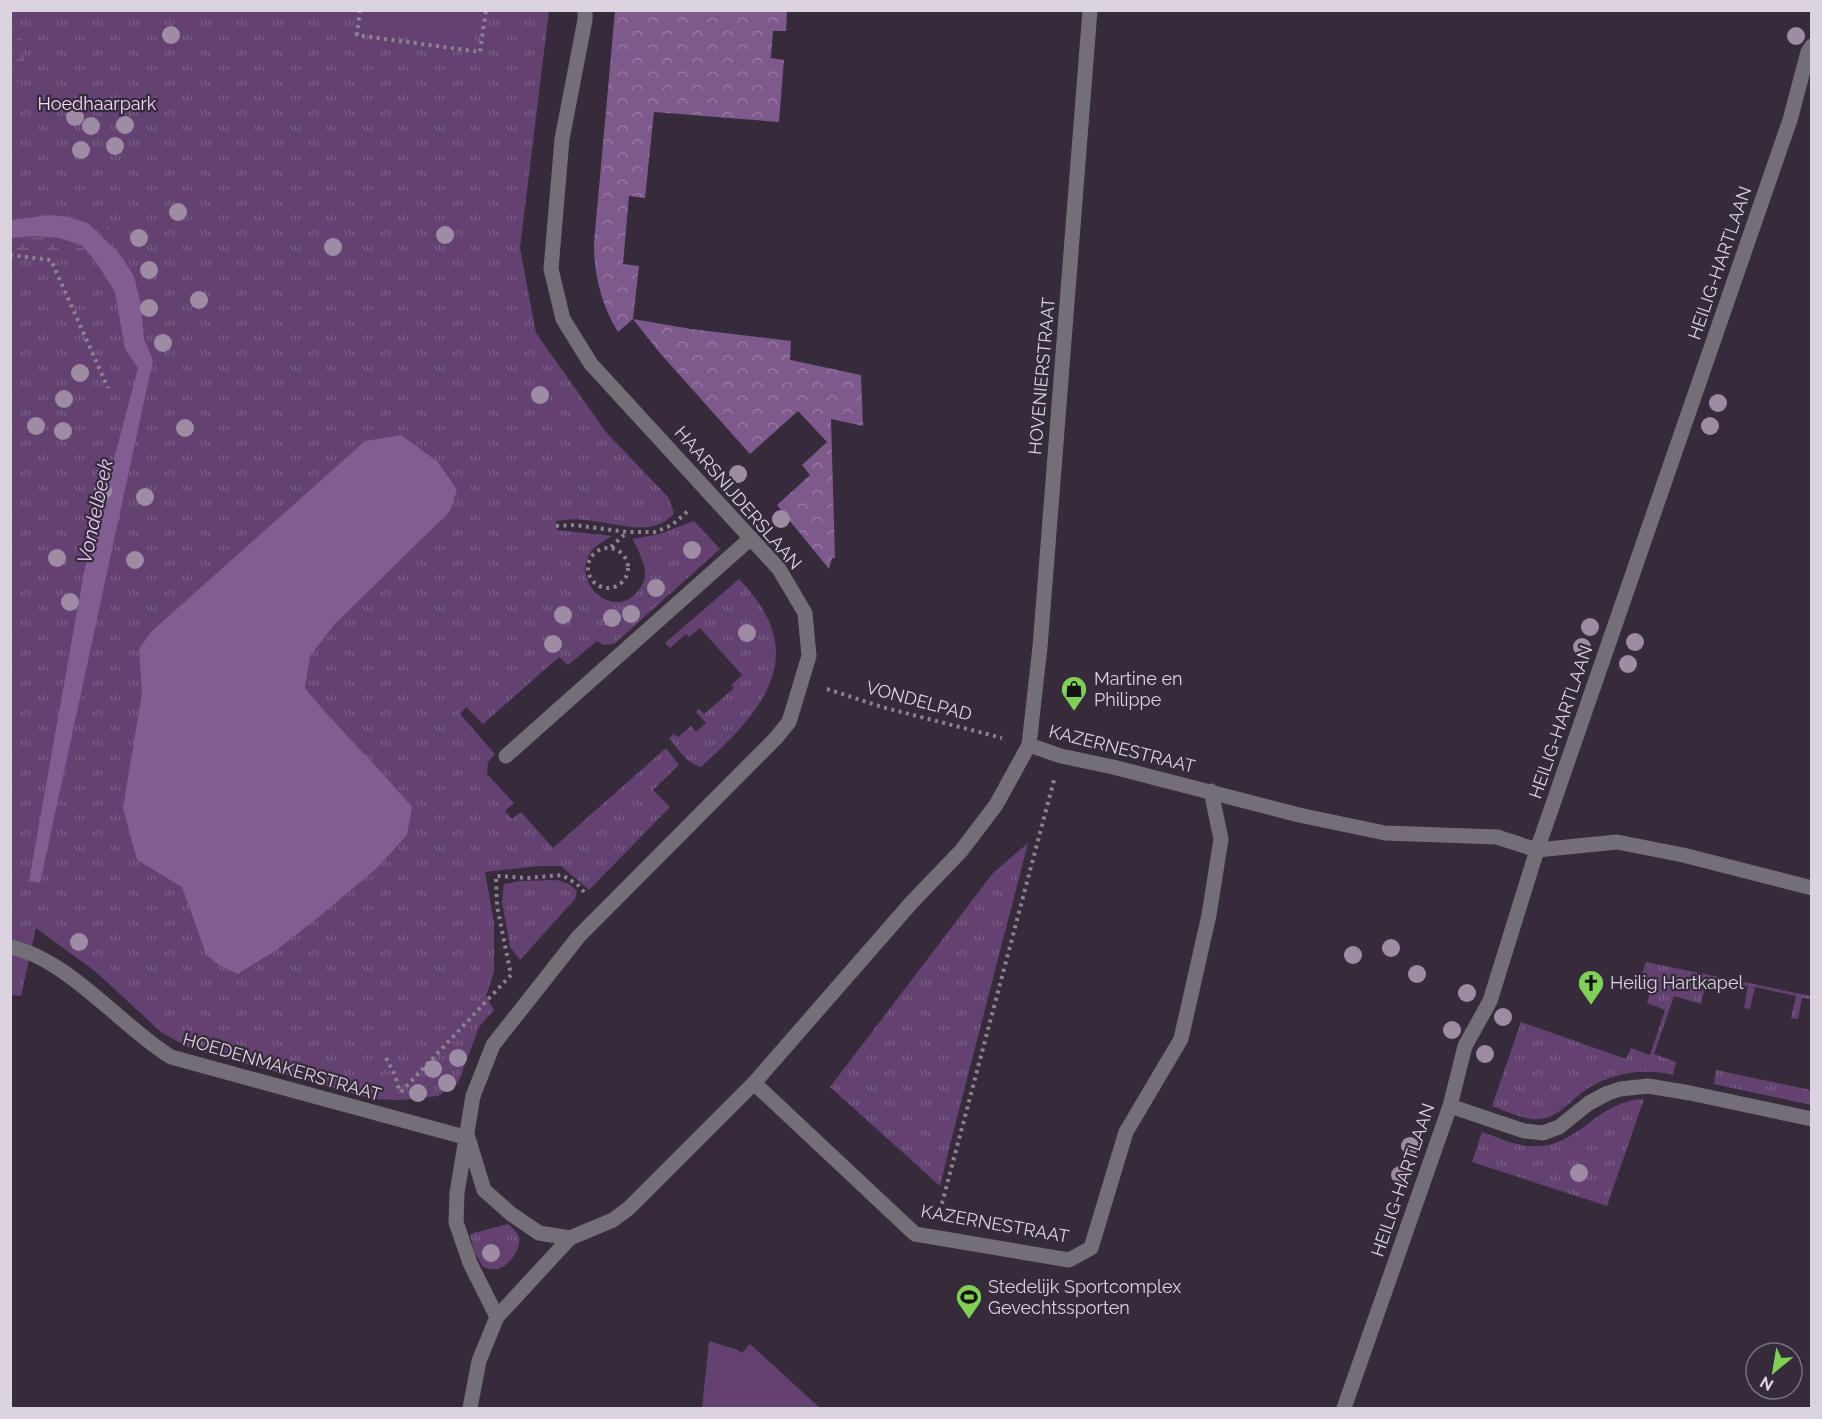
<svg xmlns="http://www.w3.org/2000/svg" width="1822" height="1419" font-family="Raleway,sans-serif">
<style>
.grass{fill:url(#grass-tufts)}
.forest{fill:url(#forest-crowns)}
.wetland{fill:url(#wetland-marsh)}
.garden{fill:#634170}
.water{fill:#825d91}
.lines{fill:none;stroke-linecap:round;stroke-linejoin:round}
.path{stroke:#8c838f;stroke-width:4;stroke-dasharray:3 4.5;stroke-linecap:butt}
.minor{stroke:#746f76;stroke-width:15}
.tree{fill:#9d8ca4}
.labels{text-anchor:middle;stroke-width:4.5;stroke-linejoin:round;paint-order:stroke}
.park-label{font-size:18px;fill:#f1dbfa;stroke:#362b3a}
.street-label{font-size:18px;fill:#dbd4de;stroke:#362b3a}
.poi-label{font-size:18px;fill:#dbd4de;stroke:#362b3a;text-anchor:start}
.water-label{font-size:20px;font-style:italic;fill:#e9c7f6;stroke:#362b3a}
</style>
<defs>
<pattern id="grass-tufts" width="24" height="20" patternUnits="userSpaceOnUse" patternTransform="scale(1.5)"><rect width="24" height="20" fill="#634170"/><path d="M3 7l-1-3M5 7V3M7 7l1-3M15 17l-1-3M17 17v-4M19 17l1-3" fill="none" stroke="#795c84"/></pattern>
<pattern id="forest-crowns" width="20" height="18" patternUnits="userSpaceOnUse" patternTransform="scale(1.5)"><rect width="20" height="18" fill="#7e598c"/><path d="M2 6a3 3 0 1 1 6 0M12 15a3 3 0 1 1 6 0" fill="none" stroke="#9678a1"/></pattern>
<pattern id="wetland-marsh" width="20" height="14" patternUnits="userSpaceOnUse" patternTransform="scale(1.5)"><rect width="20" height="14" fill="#634170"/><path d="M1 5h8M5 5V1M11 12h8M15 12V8" fill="none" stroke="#795c84"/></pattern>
</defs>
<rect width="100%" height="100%" fill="#362b3a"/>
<g class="grass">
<path d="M10 11H549L520 248 536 333 606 432 668 497 674 513C654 540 612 521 584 520 575 519 565 520 556 521L557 530 612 536C604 541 595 545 590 553 571 584 615 621 638 591 642 586 645 580 645 574 645 562 637 549 633 539L659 534 694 521 720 549 614 644 603 645 597 641 568 665 559 657 483 724 466 707 460 714 495 754 488 762 487 774 514 803 505 811 512 819 521 812 553 848 666 748 679 765 653 790 670 807 589 890 561 866H539L485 872 494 923V972L486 996 494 1010 479 1027 458 1083 438 1096 401 1100 373 1099 190 1048 162 1033 96 972 36 928 21 996 11 995Z"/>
<path d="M739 579C812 654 765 709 701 767 687 764 678 749 669 738L674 734 678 737 691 726 696 732 706 723 696 712 699 709 704 714 734 688 731 685 742 675 700 628 689 637 686 634 670 648 665 643Z"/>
<path d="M1028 843 952 1137 940 1186 830 1087 993 873Z"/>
<path d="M557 880 569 884 577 891 575 899 520 960 510 947 502 902 504 884 520 881Z"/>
<path d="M1646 962 1811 996V999L1802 998 1798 1019 1791 1018 1796 996 1755 987 1750 1009 1744 1008 1748 986 1707 978 1701 1004 1674 996 1654 1054 1676 1062 1673 1075C1641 1067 1606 1074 1580 1094 1568 1104 1557 1117 1541 1119 1525 1121 1507 1111 1492 1106L1521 1022 1626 1059 1631 1048 1650 1055 1665 1010 1647 1003 1650 993 1637 988Z"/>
<path d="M1716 1070 1811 1090V1105L1714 1084Z"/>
<path d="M1644 1099 1607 1206 1472 1162 1482 1132C1498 1137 1515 1146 1531 1146 1580 1149 1594 1101 1644 1099Z"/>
<path d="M508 1224C512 1227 516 1231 518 1235 524 1246 509 1267 497 1269 492 1270 487 1268 483 1267L474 1251 470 1234Z"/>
</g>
<path class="forest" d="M615 11H787L786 31H773L771 58 784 60 779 122 654 112 645 198 629 196 623 264 639 266 633 319 691 329 791 341 790 360 861 375 863 426 831 419 835 558H832L829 569 777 505 810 475 802 465 827 442 798 411 750 454 659 352 633 319 618 332C601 304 594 275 594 243Z"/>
<g class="wetland">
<path d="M11 16C28 43 31 66 11 93Z"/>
<path d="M84 214C111 225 118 233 125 263 116 249 102 231 88 223 77 217 62 216 50 215Z"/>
<path d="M34 236C55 238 76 238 90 255L58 251 11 255V238Z"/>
</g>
<g class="garden">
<path d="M369 11H478L473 46 366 32Z"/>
<path d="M709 1341 738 1350 742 1353 750 1344 820 1408H702Z"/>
</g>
<g class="water">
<path d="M50 215 68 217 88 223 119 253 134 276 141 305 144 339 153 360 40 883 29 881 84 572 138 368 125 349 115 292 98 265 82 245 59 238 34 236 11 238V220Z"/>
<path d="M401 435 438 462 457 490 450 511 333 626 310 656 305 688C339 730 378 766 412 807L407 835 377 868 320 916 275 951 238 974 219 965 206 954 182 887 137 860 123 808 142 693 139 649 152 631 365 441Z"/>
</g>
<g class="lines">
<g class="path">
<path d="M360 10 357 35 480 52 486 10"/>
<path d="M10 255 51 260 108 388"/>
<path d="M556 526 574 525 627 532H655L672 525 689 510"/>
<path d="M611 547 627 532"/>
<circle cx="608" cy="568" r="20"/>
<path d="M827 689 882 707 1002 738"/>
<path d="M386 1058 395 1075 400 1093"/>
<path d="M401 1092 511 975 497 906 496 876 527 878 562 875 577 884 584 892"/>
<path d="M940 1211 1054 780"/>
</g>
<g class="minor">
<path d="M1029 745 1061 756 1113 767 1299 815 1385 833 1497 837 1537 850 1617 842 1683 855 1812 888"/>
<path d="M506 756 751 538"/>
<path d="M10 947C67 958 121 1026 171 1057L468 1138"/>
<path d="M754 1083 915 1234 1069 1260 1091 1248 1126 1132 1181 1039 1209 915 1221 839 1211 791"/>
<path d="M1450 1106 1524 1131 1543 1133 1559 1127 1589 1103 1608 1093 1620 1089 1648 1086 1690 1093 1812 1119"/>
<path d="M469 1141 484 1190 511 1214 539 1233 570 1238"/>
<path d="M497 1317 470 1263 456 1222 457 1193 473 1096 493 1045 579 936 776 738 789 722 809 656 805 613 779 569 591 364 563 319 551 269 562 139 585 20V10"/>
<path d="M470 1408 479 1361 497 1317 570 1238 613 1220 629 1208 754 1083 912 902 961 851 996 805 1029 745 1040 647 1090 10"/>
<path d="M1344 1408 1450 1106 1465 1046 1490 1001 1537 850 1790 120 1808 52 1812 46"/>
</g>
</g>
<g class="tree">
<circle cx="171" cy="35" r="9"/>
<circle cx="1796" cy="36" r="9"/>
<circle cx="75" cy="117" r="9"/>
<circle cx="125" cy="125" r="9"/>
<circle cx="91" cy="126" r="9"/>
<circle cx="115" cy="146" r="9"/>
<circle cx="81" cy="150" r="9"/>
<circle cx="178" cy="212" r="9"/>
<circle cx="445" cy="235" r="9"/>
<circle cx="139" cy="238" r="9"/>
<circle cx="333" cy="247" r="9"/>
<circle cx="149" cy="270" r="9"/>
<circle cx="199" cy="300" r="9"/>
<circle cx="149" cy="308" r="9"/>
<circle cx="163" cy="343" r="9"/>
<circle cx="80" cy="373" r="9"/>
<circle cx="540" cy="395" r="9"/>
<circle cx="64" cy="399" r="9"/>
<circle cx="1718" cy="403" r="9"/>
<circle cx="36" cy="426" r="9"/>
<circle cx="1710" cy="426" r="9"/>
<circle cx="185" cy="428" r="9"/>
<circle cx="63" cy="431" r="9"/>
<circle cx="738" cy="474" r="9"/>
<circle cx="103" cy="491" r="9"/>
<circle cx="145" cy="497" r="9"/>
<circle cx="781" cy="519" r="9"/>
<circle cx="692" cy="550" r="9"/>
<circle cx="57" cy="558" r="9"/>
<circle cx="135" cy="560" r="9"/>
<circle cx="656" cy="588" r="9"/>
<circle cx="70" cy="602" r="9"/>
<circle cx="631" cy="614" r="9"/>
<circle cx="563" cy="615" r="9"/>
<circle cx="612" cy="618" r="9"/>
<circle cx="1590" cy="627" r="9"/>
<circle cx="747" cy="633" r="9"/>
<circle cx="1635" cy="642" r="9"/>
<circle cx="553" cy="644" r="9"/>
<circle cx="1582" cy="647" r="9"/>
<circle cx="1628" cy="664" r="9"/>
<circle cx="79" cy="942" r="9"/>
<circle cx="1391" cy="948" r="9"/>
<circle cx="1353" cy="955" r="9"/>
<circle cx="1417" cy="974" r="9"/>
<circle cx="1467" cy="993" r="9"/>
<circle cx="1503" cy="1017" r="9"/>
<circle cx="1452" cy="1030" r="9"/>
<circle cx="1485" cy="1054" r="9"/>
<circle cx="458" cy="1058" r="9"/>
<circle cx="433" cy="1069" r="9"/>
<circle cx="447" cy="1083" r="9"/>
<circle cx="418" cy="1093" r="9"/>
<circle cx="1410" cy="1146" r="9"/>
<circle cx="1579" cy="1173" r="9"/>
<circle cx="1400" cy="1175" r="9"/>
<circle cx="491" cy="1253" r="9"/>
</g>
<defs>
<g id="shop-pin" transform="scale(1.35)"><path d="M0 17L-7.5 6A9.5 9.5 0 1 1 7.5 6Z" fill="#7ed153" stroke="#362b3a"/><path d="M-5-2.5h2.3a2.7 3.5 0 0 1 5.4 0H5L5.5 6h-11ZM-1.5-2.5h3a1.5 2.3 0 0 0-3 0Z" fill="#111"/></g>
<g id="church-pin" transform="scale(1.35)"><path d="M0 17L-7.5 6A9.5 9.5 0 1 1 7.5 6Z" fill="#7ed153" stroke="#362b3a"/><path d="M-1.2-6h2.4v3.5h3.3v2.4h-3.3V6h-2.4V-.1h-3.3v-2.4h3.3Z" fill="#111"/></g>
<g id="stadium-pin" transform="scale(1.35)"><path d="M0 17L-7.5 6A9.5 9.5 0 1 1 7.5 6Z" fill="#7ed153" stroke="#362b3a"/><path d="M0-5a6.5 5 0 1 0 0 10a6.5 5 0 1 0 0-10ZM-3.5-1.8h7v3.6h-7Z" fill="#111"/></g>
</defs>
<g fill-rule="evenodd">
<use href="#shop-pin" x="1074" y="689"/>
<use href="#church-pin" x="1591" y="983"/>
<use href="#stadium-pin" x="969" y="1297"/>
</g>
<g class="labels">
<g class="park-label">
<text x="97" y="110">Hoedhaarpark</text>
</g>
<g class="street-label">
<text transform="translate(1720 263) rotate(-71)" y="6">HEILIG-HARTLAAN</text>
<text transform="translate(1042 376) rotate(-85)" y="6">HOVENIERSTRAAT</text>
<text transform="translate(738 498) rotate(49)" y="6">HAARSNIJDERSLAAN</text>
<text transform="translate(919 701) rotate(15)" y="6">VONDELPAD</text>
<text transform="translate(1561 722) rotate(-71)" y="6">HEILIG-HARTLAAN</text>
<text transform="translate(1122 749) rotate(14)" y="6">KAZERNESTRAAT</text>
<text transform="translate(282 1067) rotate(16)" y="6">HOEDENMAKERSTRAAT</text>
<text transform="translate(1403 1180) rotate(-71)" y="6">HEILIG-HARTLAAN</text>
<text transform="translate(995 1224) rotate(10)" y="6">KAZERNESTRAAT</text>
</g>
<g class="poi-label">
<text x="1094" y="685">Martine en<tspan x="1094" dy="21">Philippe</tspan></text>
<text x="1610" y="989">Heilig Hartkapel</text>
<text x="988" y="1293">Stedelijk Sportcomplex<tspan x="988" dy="21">Gevechtssporten</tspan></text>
</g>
<g class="water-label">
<text transform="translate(95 511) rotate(-78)" y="7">Vondelbeek</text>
</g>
</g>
<rect width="1822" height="1419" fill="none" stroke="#dbd4de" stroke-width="24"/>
<g transform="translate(1774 1371) rotate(210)"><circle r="28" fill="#362b3a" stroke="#786f7c" stroke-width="1.5"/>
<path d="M0-4.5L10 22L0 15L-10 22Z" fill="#7ed153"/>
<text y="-9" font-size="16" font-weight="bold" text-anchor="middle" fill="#dbd4de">N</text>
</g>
</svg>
